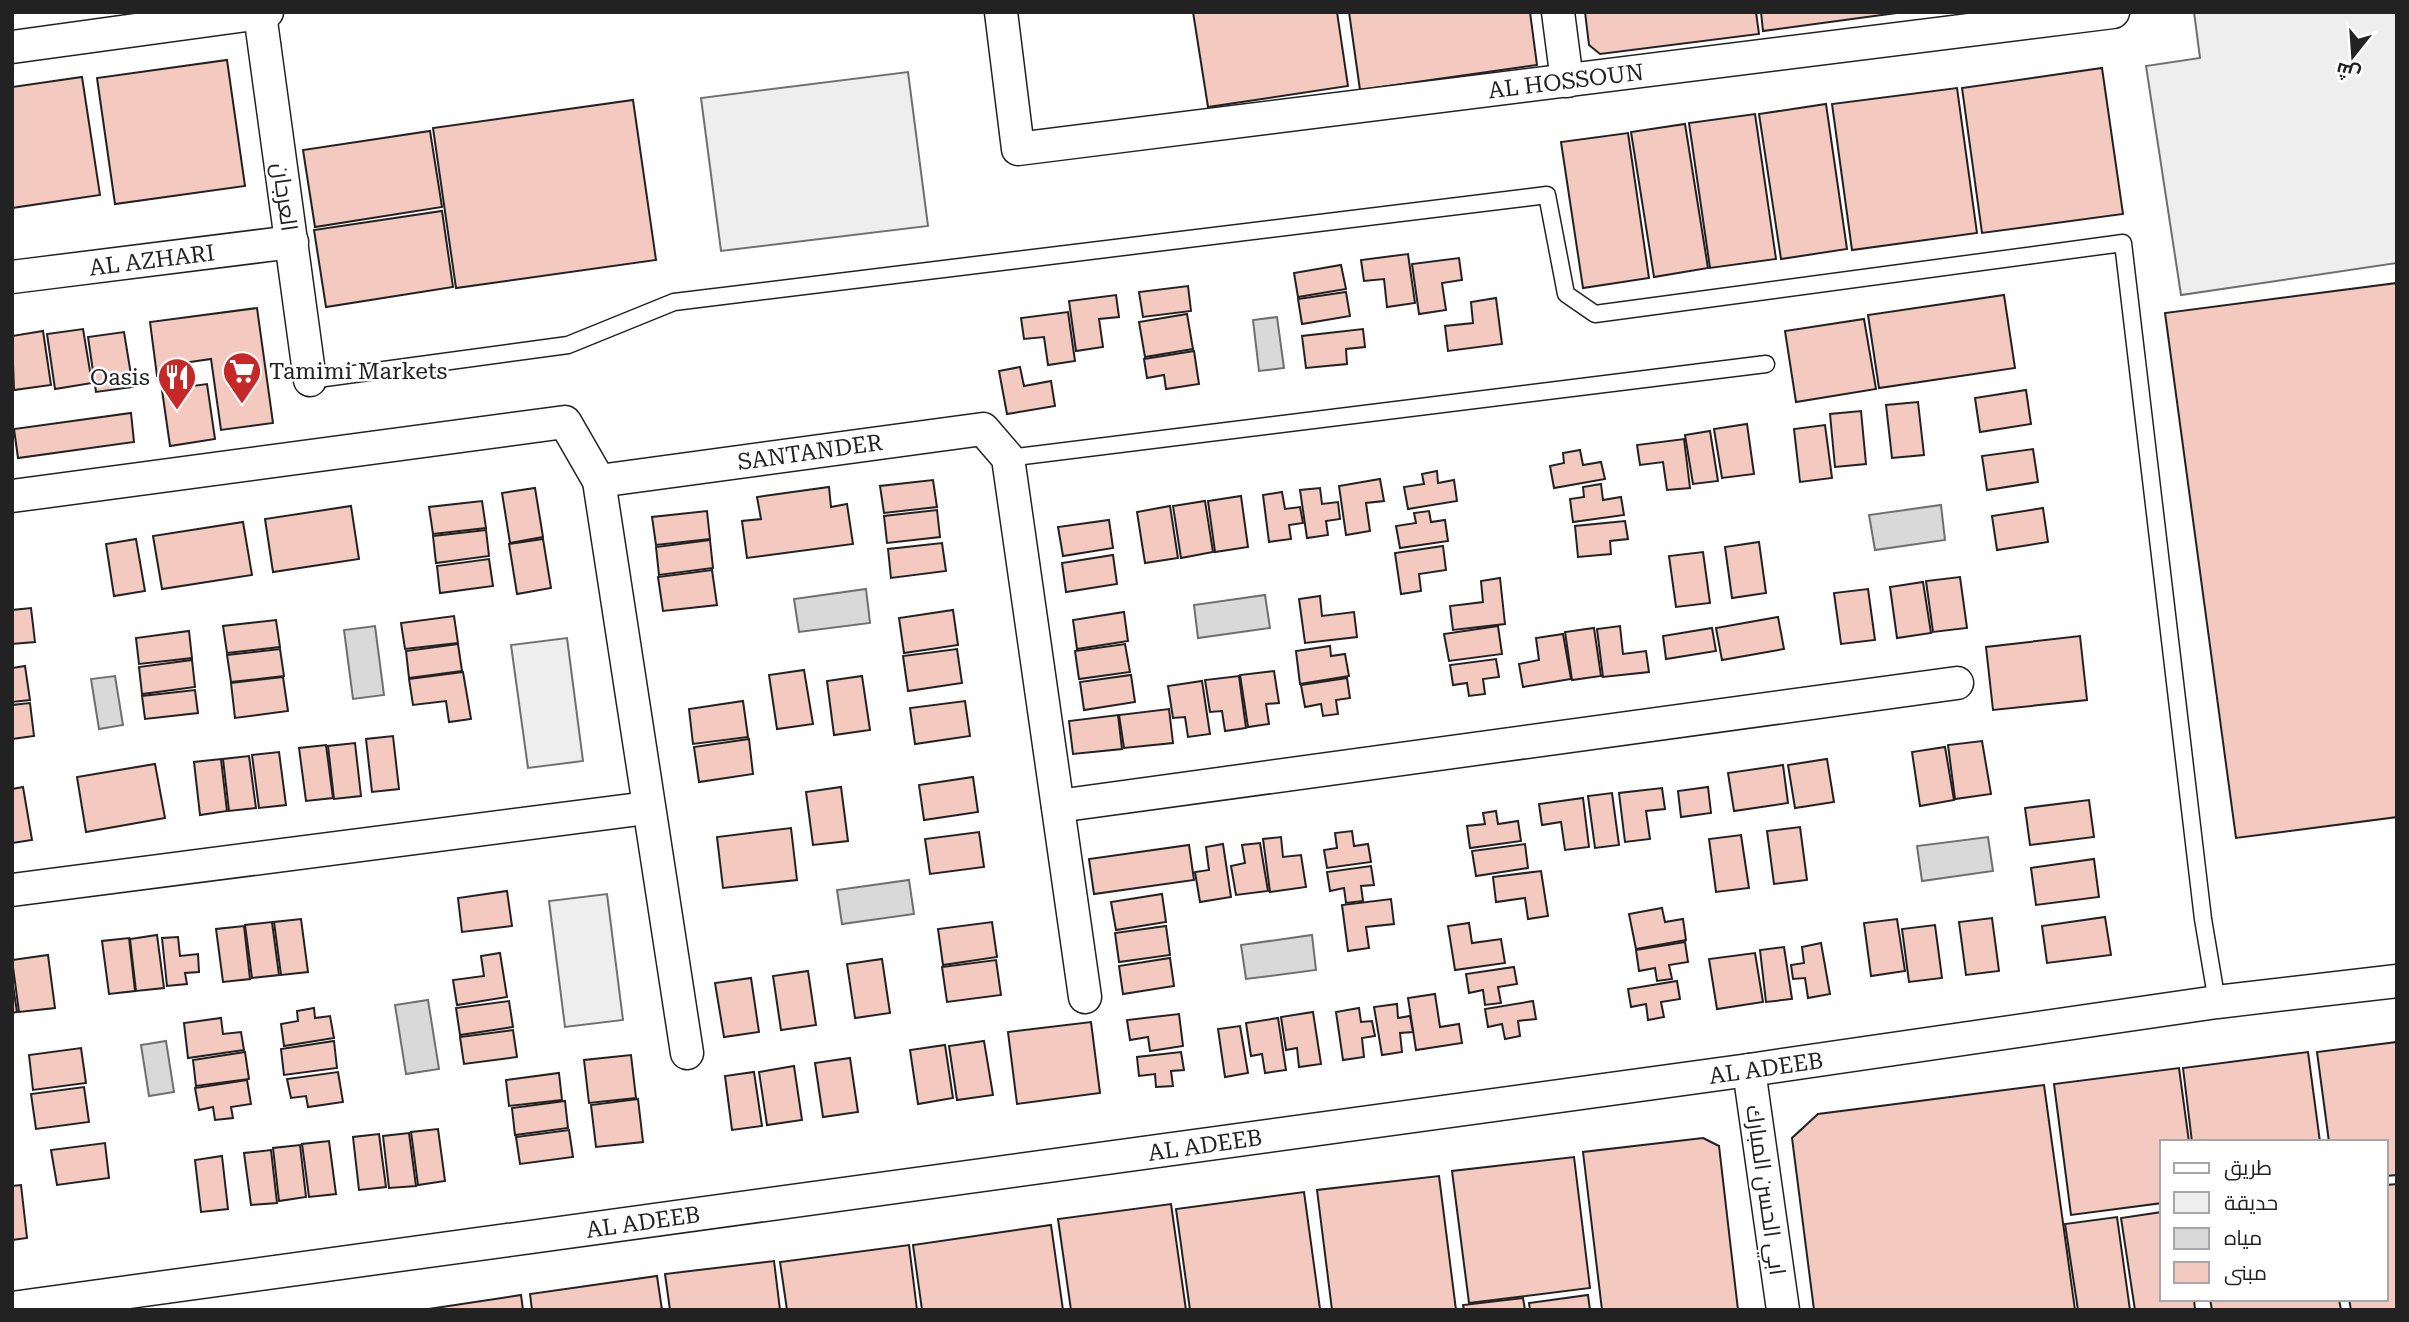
<svg xmlns="http://www.w3.org/2000/svg" width="2409" height="1322" font-family="'Roboto Serif',Cairo,serif">
<style>
.green{fill:#eee;stroke:#6f6f6f;stroke-width:2}
.water{fill:#d9d9d9;stroke:#6f6f6f;stroke-width:2}
.building{fill:#f3c9c0;stroke:#222;stroke-width:2}
.lines{fill:none;stroke-linecap:round;stroke-linejoin:round}
.lane-casing{stroke:#222;stroke-width:19}
.street-casing{stroke:#222;stroke-width:35}
.lane{stroke:#fff;stroke-width:16}
.street{stroke:#fff;stroke-width:32}
.labels{text-anchor:middle;stroke-width:5;stroke-linejoin:round;paint-order:stroke}
.street-label{font-size:23px;fill:#222;stroke:#fff}
.poi-label{font-size:23px;fill:#222;stroke:#fff;text-anchor:start}
</style>
<rect width="100%" height="100%" fill="#fff"/>
<g class="green">
<path d="M2194 12H2397V263L2181 295 2146 66 2200 58Z"/>
<path d="M908 72 928 226 721 251 701 98Z"/>
<path d="M567 638 583 761 528 768 511 645Z"/>
<path d="M607 894 623 1020 565 1027 549 901Z"/>
</g>
<g class="water">
<path d="M1277 317 1284 368 1259 371 1253 320Z"/>
<path d="M1941 505 1945 540 1875 550 1869 515Z"/>
<path d="M866 589 870 623 799 632 794 599Z"/>
<path d="M1265 595 1270 628 1198 638 1194 605Z"/>
<path d="M375 626 384 695 353 699 344 630Z"/>
<path d="M115 676 123 725 99 729 91 679Z"/>
<path d="M1988 837 1993 871 1922 881 1917 846Z"/>
<path d="M909 880 914 914 842 924 837 890Z"/>
<path d="M1312 935 1316 970 1246 979 1241 945Z"/>
<path d="M428 1000 439 1069 406 1074 395 1005Z"/>
<path d="M166 1041 174 1092 149 1096 141 1045Z"/>
</g>
<g class="building">
<path d="M1193 12H1337L1348 86 1208 107Z"/>
<path d="M1349 12H1530L1537 65 1360 90Z"/>
<path d="M1585 12H1756L1759 34 1600 54 1589 45Z"/>
<path d="M1761 12H1904L1763 31Z"/>
<path d="M227 60 245 186 115 204 97 78Z"/>
<path d="M2102 68 2123 214 1982 233 1962 88Z"/>
<path d="M82 77 100 195 12 208V87Z"/>
<path d="M1957 88 1977 233 1852 250 1832 104Z"/>
<path d="M633 100 656 260 456 288 433 128Z"/>
<path d="M1826 104 1847 249 1781 259 1759 114Z"/>
<path d="M1755 114 1776 259 1710 268 1689 123Z"/>
<path d="M1685 124 1708 268 1654 277 1631 132Z"/>
<path d="M430 131 442 207 315 227 303 150Z"/>
<path d="M1628 133 1649 278 1583 288 1561 142Z"/>
<path d="M442 211 453 287 326 307 314 230Z"/>
<path d="M1408 254 1415 303 1387 307 1384 279 1364 281 1361 260Z"/>
<path d="M1459 258 1462 280 1442 283 1446 310 1419 314 1412 264Z"/>
<path d="M1341 265 1346 289 1298 297 1294 273Z"/>
<path d="M2397 283V817L2236 838 2165 313Z"/>
<path d="M1188 286 1191 311 1143 317 1139 292Z"/>
<path d="M1346 292 1350 316 1302 324 1298 299Z"/>
<path d="M1116 295 1119 317 1099 319 1103 347 1076 351 1069 301Z"/>
<path d="M2004 295 2015 368 1879 388 1868 315Z"/>
<path d="M1496 298 1502 344 1448 351 1445 326 1473 323 1471 302Z"/>
<path d="M257 308 273 423 221 430 211 359 183 363 185 373 157 376 150 322Z"/>
<path d="M1068 312 1075 361 1048 365 1044 337 1024 339 1021 318Z"/>
<path d="M1187 314 1193 349 1145 357 1139 322Z"/>
<path d="M1864 319 1876 389 1796 402 1785 331Z"/>
<path d="M83 329 92 383 55 389 47 334Z"/>
<path d="M1363 329 1365 347 1346 349 1347 364 1306 368 1302 336Z"/>
<path d="M43 331 51 385 14 390 12 336Z"/>
<path d="M124 332 133 387 96 392 88 337Z"/>
<path d="M1194 351 1199 384 1166 389 1164 375 1147 378 1144 359Z"/>
<path d="M1020 367 1024 386 1051 381 1055 406 1007 414 999 371Z"/>
<path d="M207 384 215 439 170 446 162 390Z"/>
<path d="M2026 390 2031 424 1980 432 1975 398Z"/>
<path d="M1918 402 1924 455 1892 458 1886 405Z"/>
<path d="M1861 411 1866 464 1835 467 1830 414Z"/>
<path d="M131 413 134 442 18 458 14 429Z"/>
<path d="M1747 424 1754 474 1722 478 1714 429Z"/>
<path d="M1825 425 1832 478 1800 482 1794 429Z"/>
<path d="M1710 431 1718 481 1693 484 1685 435Z"/>
<path d="M1684 439 1690 488 1667 490 1663 462 1640 465 1637 445Z"/>
<path d="M2033 449 2038 482 1987 490 1982 456Z"/>
<path d="M1580 450 1583 465 1601 462 1605 479 1554 488 1550 466 1564 463 1563 453Z"/>
<path d="M1437 471 1438 483 1454 480 1457 501 1408 509 1404 487 1424 484 1422 474Z"/>
<path d="M1380 479 1384 501 1366 503 1370 531 1346 535 1339 486Z"/>
<path d="M933 480 937 507 884 513 880 486Z"/>
<path d="M1601 484 1603 500 1621 497 1624 515 1573 522 1570 499 1584 497 1583 487Z"/>
<path d="M829 487 831 507 847 504 853 544 747 558 742 521 761 519 757 497Z"/>
<path d="M535 488 543 537 510 543 502 493Z"/>
<path d="M1320 488 1322 504 1338 502 1340 519 1326 521 1328 535 1307 538 1300 490Z"/>
<path d="M1282 492 1285 509 1300 507 1303 523 1289 525 1291 539 1269 542 1263 495Z"/>
<path d="M1241 496 1248 547 1215 552 1208 501Z"/>
<path d="M482 501 486 528 433 534 429 507Z"/>
<path d="M1205 501 1213 552 1181 558 1173 506Z"/>
<path d="M351 506 359 559 273 572 265 519Z"/>
<path d="M1170 506 1178 558 1145 563 1137 512Z"/>
<path d="M2043 508 2048 542 1997 550 1992 516Z"/>
<path d="M937 510 940 537 887 543 884 516Z"/>
<path d="M707 511 710 539 656 545 652 517Z"/>
<path d="M1429 511 1431 522 1445 520 1448 541 1400 548 1396 526 1416 523 1414 513Z"/>
<path d="M1109 520 1113 548 1063 556 1058 527Z"/>
<path d="M1625 521 1628 539 1610 541 1611 554 1578 557 1575 526Z"/>
<path d="M243 522 252 575 162 589 153 536Z"/>
<path d="M486 530 489 556 436 563 433 536Z"/>
<path d="M136 539 145 591 114 596 106 544Z"/>
<path d="M543 539 551 588 517 594 509 544Z"/>
<path d="M710 540 713 568 659 575 656 547Z"/>
<path d="M1759 542 1766 593 1732 598 1725 547Z"/>
<path d="M942 543 946 571 891 578 888 549Z"/>
<path d="M1443 546 1446 570 1419 574 1421 591 1401 594 1395 553Z"/>
<path d="M1703 552 1710 603 1676 607 1669 556Z"/>
<path d="M1113 555 1117 584 1066 592 1062 563Z"/>
<path d="M489 559 493 586 440 593 437 566Z"/>
<path d="M712 570 717 605 663 611 658 577Z"/>
<path d="M1960 577 1967 628 1933 632 1926 581Z"/>
<path d="M1500 578 1505 624 1453 630 1450 606 1483 602 1481 581Z"/>
<path d="M1923 582 1931 633 1897 638 1890 587Z"/>
<path d="M1868 589 1875 640 1841 644 1834 593Z"/>
<path d="M1320 596 1322 616 1354 612 1357 637 1305 643 1299 599Z"/>
<path d="M31 608 35 642 12 644V610Z"/>
<path d="M953 610 958 645 904 653 899 618Z"/>
<path d="M1124 612 1128 641 1077 649 1073 620Z"/>
<path d="M454 616 458 643 405 649 401 623Z"/>
<path d="M1778 617 1784 649 1722 660 1716 628Z"/>
<path d="M276 620 280 647 227 653 223 626Z"/>
<path d="M1498 626 1502 654 1449 661 1444 634Z"/>
<path d="M1620 626 1623 654 1646 651 1649 672 1603 677 1597 629Z"/>
<path d="M1594 628 1601 676 1572 680 1565 632Z"/>
<path d="M1712 628 1716 651 1666 659 1663 636Z"/>
<path d="M189 631 192 658 139 664 136 638Z"/>
<path d="M1563 634 1571 679 1523 687 1519 664 1539 660 1536 638Z"/>
<path d="M2080 636 2087 700 1993 710 1986 647Z"/>
<path d="M458 644 462 671 409 678 406 651Z"/>
<path d="M1125 644 1130 672 1079 679 1075 651Z"/>
<path d="M1330 646 1331 656 1345 654 1349 676 1300 684 1296 651Z"/>
<path d="M280 649 284 676 231 682 227 655Z"/>
<path d="M957 649 962 683 908 691 903 656Z"/>
<path d="M1496 659 1499 677 1483 679 1485 694 1469 696 1467 683 1453 685 1450 665Z"/>
<path d="M192 660 195 687 142 694 139 667Z"/>
<path d="M25 666 30 700 12 702V668Z"/>
<path d="M804 670 813 724 777 729 769 675Z"/>
<path d="M1274 671 1279 703 1266 704 1269 724 1248 727 1240 675Z"/>
<path d="M463 672 471 719 449 722 446 701 413 705 409 679Z"/>
<path d="M1131 675 1135 702 1084 710 1080 682Z"/>
<path d="M862 676 870 730 834 735 827 681Z"/>
<path d="M1239 676 1246 728 1225 731 1222 711 1210 712 1205 680Z"/>
<path d="M283 677 288 711 235 718 231 683Z"/>
<path d="M1347 678 1350 698 1336 700 1338 714 1323 716 1321 704 1305 707 1301 685Z"/>
<path d="M1202 681 1210 734 1188 737 1185 717 1173 718 1168 686Z"/>
<path d="M195 690 198 713 145 719 142 696Z"/>
<path d="M743 701 748 737 693 744 689 709Z"/>
<path d="M965 701 970 736 915 744 910 708Z"/>
<path d="M30 703 34 736 12 739V705Z"/>
<path d="M1169 709 1173 743 1124 748 1119 715Z"/>
<path d="M1118 715 1122 749 1073 754 1069 721Z"/>
<path d="M393 736 399 789 372 792 366 739Z"/>
<path d="M749 739 753 774 699 782 694 747Z"/>
<path d="M1982 741 1991 794 1955 799 1948 745Z"/>
<path d="M355 743 361 796 334 799 328 746Z"/>
<path d="M326 745 333 798 306 801 299 748Z"/>
<path d="M1945 747 1954 800 1920 806 1912 752Z"/>
<path d="M279 752 286 805 259 808 252 755Z"/>
<path d="M249 756 256 808 229 811 223 759Z"/>
<path d="M221 759 227 811 200 815 194 762Z"/>
<path d="M1827 759 1834 802 1795 808 1788 765Z"/>
<path d="M155 764 165 818 86 832 77 777Z"/>
<path d="M1783 765 1788 803 1734 811 1728 773Z"/>
<path d="M973 777 978 812 924 820 919 785Z"/>
<path d="M23 787 32 840 12 843V789Z"/>
<path d="M841 787 848 841 813 845 806 792Z"/>
<path d="M1708 787 1711 813 1681 817 1678 791Z"/>
<path d="M1662 788 1665 809 1646 811 1650 839 1625 842 1619 793Z"/>
<path d="M1612 793 1619 845 1595 848 1588 796Z"/>
<path d="M1583 798 1589 847 1565 850 1561 822 1542 825 1539 804Z"/>
<path d="M2089 800 2094 837 2030 845 2025 808Z"/>
<path d="M1496 811 1498 824 1518 821 1521 841 1470 848 1467 826 1485 824 1483 813Z"/>
<path d="M1800 827 1807 880 1774 884 1767 831Z"/>
<path d="M791 828 797 880 723 888 717 837Z"/>
<path d="M1352 831 1354 846 1368 844 1371 862 1327 868 1324 850 1337 848 1335 833Z"/>
<path d="M979 832 984 867 930 874 925 839Z"/>
<path d="M1741 835 1749 888 1716 892 1709 839Z"/>
<path d="M1281 837 1283 857 1301 855 1306 887 1270 892 1263 839Z"/>
<path d="M1260 843 1268 891 1236 895 1231 866 1245 863 1242 845Z"/>
<path d="M1223 844 1231 897 1200 902 1195 872 1209 870 1206 847Z"/>
<path d="M1525 844 1528 868 1476 876 1472 851Z"/>
<path d="M1189 845 1194 880 1094 894 1089 859Z"/>
<path d="M2094 859 2099 897 2036 905 2031 868Z"/>
<path d="M1371 866 1374 885 1361 886 1363 901 1346 903 1344 888 1330 891 1327 872Z"/>
<path d="M1541 871 1548 916 1528 919 1525 898 1496 902 1493 877Z"/>
<path d="M507 891 512 926 462 932 458 898Z"/>
<path d="M1162 894 1166 922 1116 930 1111 902Z"/>
<path d="M1391 899 1394 924 1366 927 1369 948 1348 951 1342 905Z"/>
<path d="M1662 908 1665 922 1683 919 1686 940 1636 949 1629 914Z"/>
<path d="M2105 917 2111 955 2047 963 2042 926Z"/>
<path d="M1992 918 1999 971 1966 975 1959 922Z"/>
<path d="M301 919 308 972 281 975 274 922Z"/>
<path d="M1897 919 1905 971 1871 976 1864 923Z"/>
<path d="M272 922 279 975 252 978 245 925Z"/>
<path d="M992 922 997 957 943 965 938 929Z"/>
<path d="M1469 923 1472 943 1501 939 1505 963 1455 970 1448 926Z"/>
<path d="M1935 925 1942 978 1909 982 1902 929Z"/>
<path d="M244 926 250 979 223 982 216 929Z"/>
<path d="M1166 926 1170 955 1119 962 1115 933Z"/>
<path d="M157 935 164 988 136 991 130 939Z"/>
<path d="M178 937 180 956 198 954 199 972 185 973 187 984 167 986 162 938Z"/>
<path d="M129 938 135 991 109 994 102 941Z"/>
<path d="M1685 942 1688 962 1669 965 1672 979 1657 981 1655 968 1639 971 1636 950Z"/>
<path d="M1821 943 1830 994 1808 998 1805 978 1793 979 1791 965 1804 963 1802 947Z"/>
<path d="M1784 947 1792 999 1766 1002 1760 950Z"/>
<path d="M500 953 507 997 457 1005 453 980 484 976 481 956Z"/>
<path d="M1755 953 1763 1002 1717 1009 1709 959Z"/>
<path d="M48 955 55 1008 19 1012 12 960Z"/>
<path d="M1170 958 1174 986 1123 994 1119 966Z"/>
<path d="M882 959 890 1013 855 1018 847 964Z"/>
<path d="M996 960 1001 995 947 1002 942 967Z"/>
<path d="M1514 967 1517 984 1498 987 1501 1003 1485 1005 1483 990 1469 993 1466 974Z"/>
<path d="M808 971 816 1025 781 1030 773 976Z"/>
<path d="M751 978 759 1032 724 1037 715 983Z"/>
<path d="M12 979 17 1012 12 1013Z"/>
<path d="M1677 981 1680 999 1661 1002 1664 1017 1648 1020 1646 1004 1631 1007 1628 989Z"/>
<path d="M1435 994 1440 1027 1459 1024 1462 1043 1416 1050 1408 998Z"/>
<path d="M509 1001 513 1027 460 1035 456 1008Z"/>
<path d="M1533 1001 1536 1019 1518 1021 1520 1036 1505 1039 1502 1024 1488 1027 1485 1009Z"/>
<path d="M1397 1004 1398 1018 1410 1016 1413 1032 1400 1033 1402 1052 1382 1055 1374 1007Z"/>
<path d="M314 1008 315 1018 330 1016 334 1038 284 1046 281 1024 298 1021 297 1011Z"/>
<path d="M1359 1008 1361 1022 1372 1021 1375 1036 1362 1038 1364 1057 1343 1060 1336 1012Z"/>
<path d="M1313 1012 1321 1064 1299 1067 1297 1048 1286 1050 1281 1017Z"/>
<path d="M1179 1014 1183 1046 1150 1051 1148 1037 1130 1040 1127 1020Z"/>
<path d="M221 1018 223 1034 241 1032 244 1050 188 1058 184 1023Z"/>
<path d="M1278 1018 1286 1070 1265 1073 1262 1054 1251 1056 1246 1023Z"/>
<path d="M1091 1022 1100 1093 1017 1104 1008 1032Z"/>
<path d="M1240 1026 1248 1073 1225 1077 1218 1029Z"/>
<path d="M513 1030 517 1057 464 1064 460 1037Z"/>
<path d="M334 1041 337 1068 284 1075 281 1049Z"/>
<path d="M984 1041 993 1095 957 1100 949 1046Z"/>
<path d="M2397 1042V1175L2386 1176V1142H2329L2317 1052Z"/>
<path d="M945 1045 953 1098 918 1104 910 1050Z"/>
<path d="M81 1048 86 1083 33 1090 29 1055Z"/>
<path d="M245 1052 249 1079 196 1086 193 1060Z"/>
<path d="M1181 1052 1184 1070 1171 1071 1173 1086 1156 1087 1155 1074 1139 1076 1137 1057Z"/>
<path d="M2308 1052 2320 1142H2192L2183 1068Z"/>
<path d="M631 1055 636 1098 589 1103 584 1060Z"/>
<path d="M850 1058 858 1112 823 1117 815 1063Z"/>
<path d="M794 1066 802 1120 767 1125 759 1072Z"/>
<path d="M2179 1068 2189 1142H2162V1203L2071 1215 2054 1084Z"/>
<path d="M338 1072 343 1102 308 1107 306 1096 291 1098 287 1079Z"/>
<path d="M754 1072 762 1126 732 1130 725 1076Z"/>
<path d="M559 1073 562 1100 509 1106 506 1080Z"/>
<path d="M247 1080 251 1104 231 1107 233 1118 215 1120 213 1107 199 1110 195 1088Z"/>
<path d="M2044 1085 2075 1310H1814L1792 1138 1818 1114Z"/>
<path d="M84 1087 89 1122 36 1129 31 1094Z"/>
<path d="M638 1099 643 1142 596 1147 591 1105Z"/>
<path d="M565 1101 568 1128 515 1135 512 1108Z"/>
<path d="M438 1129 445 1181 418 1185 411 1132Z"/>
<path d="M569 1130 573 1157 520 1164 516 1137Z"/>
<path d="M409 1133 416 1186 389 1188 383 1136Z"/>
<path d="M379 1134 386 1187 359 1190 353 1137Z"/>
<path d="M1703 1138 1719 1146 1738 1310H1602L1583 1152Z"/>
<path d="M329 1141 336 1194 309 1197 302 1144Z"/>
<path d="M105 1143 109 1178 57 1185 51 1150Z"/>
<path d="M300 1145 306 1197 279 1201 273 1148Z"/>
<path d="M271 1150 277 1203 251 1205 244 1153Z"/>
<path d="M222 1156 228 1209 201 1212 195 1160Z"/>
<path d="M1574 1157 1590 1288 1469 1303 1452 1171Z"/>
<path d="M1439 1176 1456 1310H1332L1317 1190Z"/>
<path d="M2397 1184V1310H2351L2349 1299H2386V1185Z"/>
<path d="M21 1185 27 1238 12 1240V1186Z"/>
<path d="M1304 1192 1320 1309 1190 1310 1176 1209Z"/>
<path d="M1171 1204 1186 1310H1071L1058 1219Z"/>
<path d="M2162 1212V1299H2194L2195 1310H2135L2121 1218Z"/>
<path d="M2117 1217 2130 1310H2078L2065 1224Z"/>
<path d="M1051 1225 1063 1310H922L913 1245Z"/>
<path d="M909 1245 917 1310H787L780 1262Z"/>
<path d="M774 1261 780 1310H670L665 1274Z"/>
<path d="M657 1276 662 1310H532L530 1294Z"/>
<path d="M521 1295 523 1310H422Z"/>
<path d="M1588 1295 1590 1310H1530L1529 1303Z"/>
<path d="M1523 1298 1525 1310H1464L1463 1305Z"/>
<path d="M2210 1299H2339L2341 1310H2212Z"/>
</g>
<g class="lines">
<g class="lane-casing">
<g id="lane">
<path d="M310 380 568 345 674 302 1547 195 1566 294 1595 314 2123 243 2203 919 2217 1002"/>
<path d="M1008 458 1766 364"/>
</g>
</g>
<g class="street-casing">
<g id="street">
<path d="M1001 12 1018 149 2113 12"/>
<path d="M1558 12 1567 81"/>
<path d="M260 14 310 380"/>
<path d="M12 47 267 12"/>
<path d="M12 277 292 242"/>
<path d="M599 481 983 429 1008 458 1085 997"/>
<path d="M12 496 565 422 599 481 687 1053"/>
<path d="M1058 806 1957 683"/>
<path d="M12 890 647 808"/>
<path d="M1749 1070 1783 1310"/>
<path d="M12 1308 1749 1070 2217 1002 2397 981"/>
</g>
</g>
<use href="#lane" class="lane"/>
<use href="#street" class="street"/>
</g>
<defs>
<g id="supermarket-pin" transform="scale(2.0125)"><path d="M0 17L-7.5 6A9.5 9.5 0 1 1 7.5 6Z" fill="#c62828" stroke="#fff"/><path d="M-6-5.5h2.5l.6 2H6L4.5 2H-2.5L-4.4-4H-6ZM-1.5 3.2a1.3 1.3 0 1 0 .1 0ZM3 3.2a1.3 1.3 0 1 0 .1 0Z" fill="#fff"/></g>
<g id="restaurant-pin" transform="scale(2.0125)"><path d="M0 17L-7.5 6A9.5 9.5 0 1 1 7.5 6Z" fill="#c62828" stroke="#fff"/><path d="M-5-6h1v4h1v-4h1v4h1v-4h1v5L-1.5 .5V6h-2V.5L-5-1ZM5-6V6H3V1.5H1.5Q1.5-4 5-6Z" fill="#fff"/></g>
</defs>
<g fill-rule="evenodd">
<use href="#supermarket-pin" x="242" y="371"/>
<use href="#restaurant-pin" x="177" y="377"/>
</g>
<g class="labels">
<g class="street-label">
<text transform="translate(1566 81) rotate(-7)" y="8">AL HOSSOUN</text>
<text transform="translate(285 197) rotate(82)" y="8">العرجان</text>
<text transform="translate(152 260) rotate(-7)" y="8">AL AZHARI</text>
<text transform="translate(810 452) rotate(-8)" y="8">SANTANDER</text>
<text transform="translate(1766 1068) rotate(-8)" y="8">AL ADEEB</text>
<text transform="translate(1205 1145) rotate(-8)" y="8">AL ADEEB</text>
<text transform="translate(1766 1190) rotate(82)" y="8">ابي الحسن المبارك</text>
<text transform="translate(643 1222) rotate(-8)" y="8">AL ADEEB</text>
</g>
<g class="poi-label">
<text x="269" y="379">Tamimi Markets</text>
<text x="150" y="385" text-anchor="end">Oasis</text>
</g>
</g>
<rect width="2409" height="1322" fill="none" stroke="#222222" stroke-width="28"/>
<rect x="2160" y="1140" width="228" height="161" fill="#ffffff" stroke="#a7a7a7" stroke-width="2"/>
<rect x="2174" y="1163" width="35" height="10" fill="#ffffff" stroke="#a7a7a7" stroke-width="2"/>
<text x="2224" y="1175" font-size="21" fill="#222222">طريق</text>
<rect x="2174" y="1192" width="35" height="21" fill="#eeeeee" stroke="#a7a7a7" stroke-width="2"/>
<text x="2224" y="1210" font-size="21" fill="#222222">حديقة</text>
<rect x="2174" y="1228" width="35" height="21" fill="#d9d9d9" stroke="#a7a7a7" stroke-width="2"/>
<text x="2224" y="1245" font-size="21" fill="#222222">مياه</text>
<rect x="2174" y="1262" width="35" height="21" fill="#f3c9c0" stroke="#a7a7a7" stroke-width="2"/>
<text x="2224" y="1280" font-size="21" fill="#222222">مبنى</text>
<g transform="translate(2353 56) rotate(197)" stroke="#ffffff" stroke-width="5" paint-order="stroke">
<path d="M0-5L12 26L0 18L-12 26Z" fill="#222222"/>
<text y="-10" font-size="19" font-weight="bold" text-anchor="middle" fill="#222222">ش</text>
</g>
</svg>
